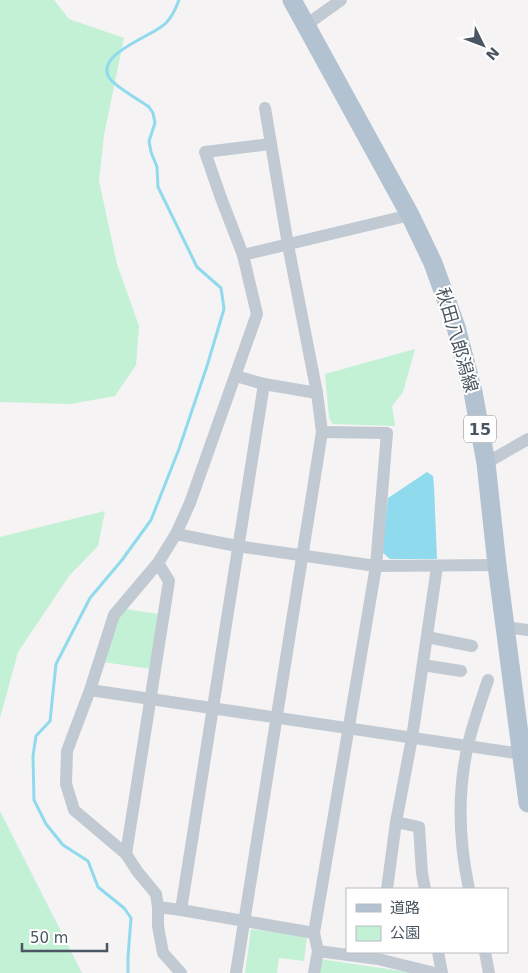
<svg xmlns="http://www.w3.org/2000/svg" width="528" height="973" font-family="'DejaVu Sans','Noto Sans JP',sans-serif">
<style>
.green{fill:#c3f1d5}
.water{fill:#90daee}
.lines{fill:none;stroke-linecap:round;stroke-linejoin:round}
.stream{stroke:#90daee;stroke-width:3}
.minor{stroke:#c1cad2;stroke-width:12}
.primary{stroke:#b3c2d1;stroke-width:19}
.labels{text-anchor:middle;stroke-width:4;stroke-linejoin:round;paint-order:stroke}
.shield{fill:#fff;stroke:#808990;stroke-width:1}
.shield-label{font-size:16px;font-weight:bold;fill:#4a5661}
.street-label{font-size:18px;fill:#4a5661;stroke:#fff}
</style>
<rect width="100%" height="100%" fill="#f5f3f3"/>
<g class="green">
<path d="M0 0H54L69 19 124 38 104 135 99 181 117 264 139 326 136 365 115 396 70 404 0 402Z"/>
<path d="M415 349 403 392 392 406 395 426 333 424 329 418 325 374Z"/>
<path d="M105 511 98 546 69 576 18 652 0 718V537Z"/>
<path d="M125 609 158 614 151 669 103 662 117 619Z"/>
<path d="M0 811 82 973H0Z"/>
<path d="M251 929 307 936 304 961 279 958 277 973H245Z"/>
<path d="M320 959 415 973H317Z"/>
</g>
<path class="water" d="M427 472 433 476 434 486 437 559H390L382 552 388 498Z"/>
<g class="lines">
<path class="stream" d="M128 973V957L131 918 124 908 98 887 88 861 63 845 46 824 34 800 33 756 36 736 50 721 56 664 90 598 122 560 151 520 179 449 207 366 224 309 221 288 197 267 158 187 157 167 151 152 149 141 155 123 153 113 149 107C139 100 118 88 111 80 90 55 154 36 166 23 172 17 176 8 179 0"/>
<g class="minor">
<path d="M306 25 341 0"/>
<path d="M243 255 410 215"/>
<path d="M236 376 264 384 317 393"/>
<path d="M486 463 528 439"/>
<path d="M176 534 237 546 376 566 497 565"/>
<path d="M505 627 528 630"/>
<path d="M427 637 472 646"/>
<path d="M423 665 461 671"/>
<path d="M90 690 522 754"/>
<path d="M396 822 419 827 422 873 425 889"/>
<path d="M126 854 169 581 158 563"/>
<path d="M387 889 396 822 412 738 437 567"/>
<path d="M469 889C459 842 457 793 468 745 473 723 481 701 488 680"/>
<path d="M158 907 181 910 314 933"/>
<path d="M181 910 264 384"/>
<path d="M318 951 378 959 435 973"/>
<path d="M438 952 442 973"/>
<path d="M485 952 489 973"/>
<path d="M181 973 163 953 158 926V907L156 894 137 871 126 854 74 810 66 784 67 751 90 690 114 615 158 563 176 534 190 503 257 314 243 255 221 198 205 152 271 144"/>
<path d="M236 973 322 432 317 393 288 245 265 108"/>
<path d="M314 973 318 951 314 933 376 566 387 433 322 432"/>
</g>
<path class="primary" d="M292 0 410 215 433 263 456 327 473 392 486 463 497 565 528 803"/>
</g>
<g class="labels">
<rect class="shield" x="464" y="415.5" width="32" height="27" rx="4"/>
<g class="shield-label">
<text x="480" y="435">15</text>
</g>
<g class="street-label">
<text transform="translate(457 340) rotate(74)" y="6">秋田八郎潟線</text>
</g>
</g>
<rect x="346" y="888" width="162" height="65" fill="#ffffff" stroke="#b7bbc0"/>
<rect x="356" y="904" width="25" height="8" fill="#b3c2d1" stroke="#b7bbc0"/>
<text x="390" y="913" font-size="15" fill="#4a5661">道路</text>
<rect x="356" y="926" width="25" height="15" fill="#c3f1d5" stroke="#b7bbc0"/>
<text x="390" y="938" font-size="15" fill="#4a5661">公園</text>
<g transform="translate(483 45) rotate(132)" stroke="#ffffff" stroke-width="4" paint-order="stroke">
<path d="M0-4L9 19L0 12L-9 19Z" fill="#4a5661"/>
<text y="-8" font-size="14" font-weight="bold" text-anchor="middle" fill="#4a5661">N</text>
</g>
<path d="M22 943v8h85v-8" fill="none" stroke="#4a5661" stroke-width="2.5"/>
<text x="30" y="943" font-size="15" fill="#4a5661" stroke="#ffffff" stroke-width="4" paint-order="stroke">50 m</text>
</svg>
